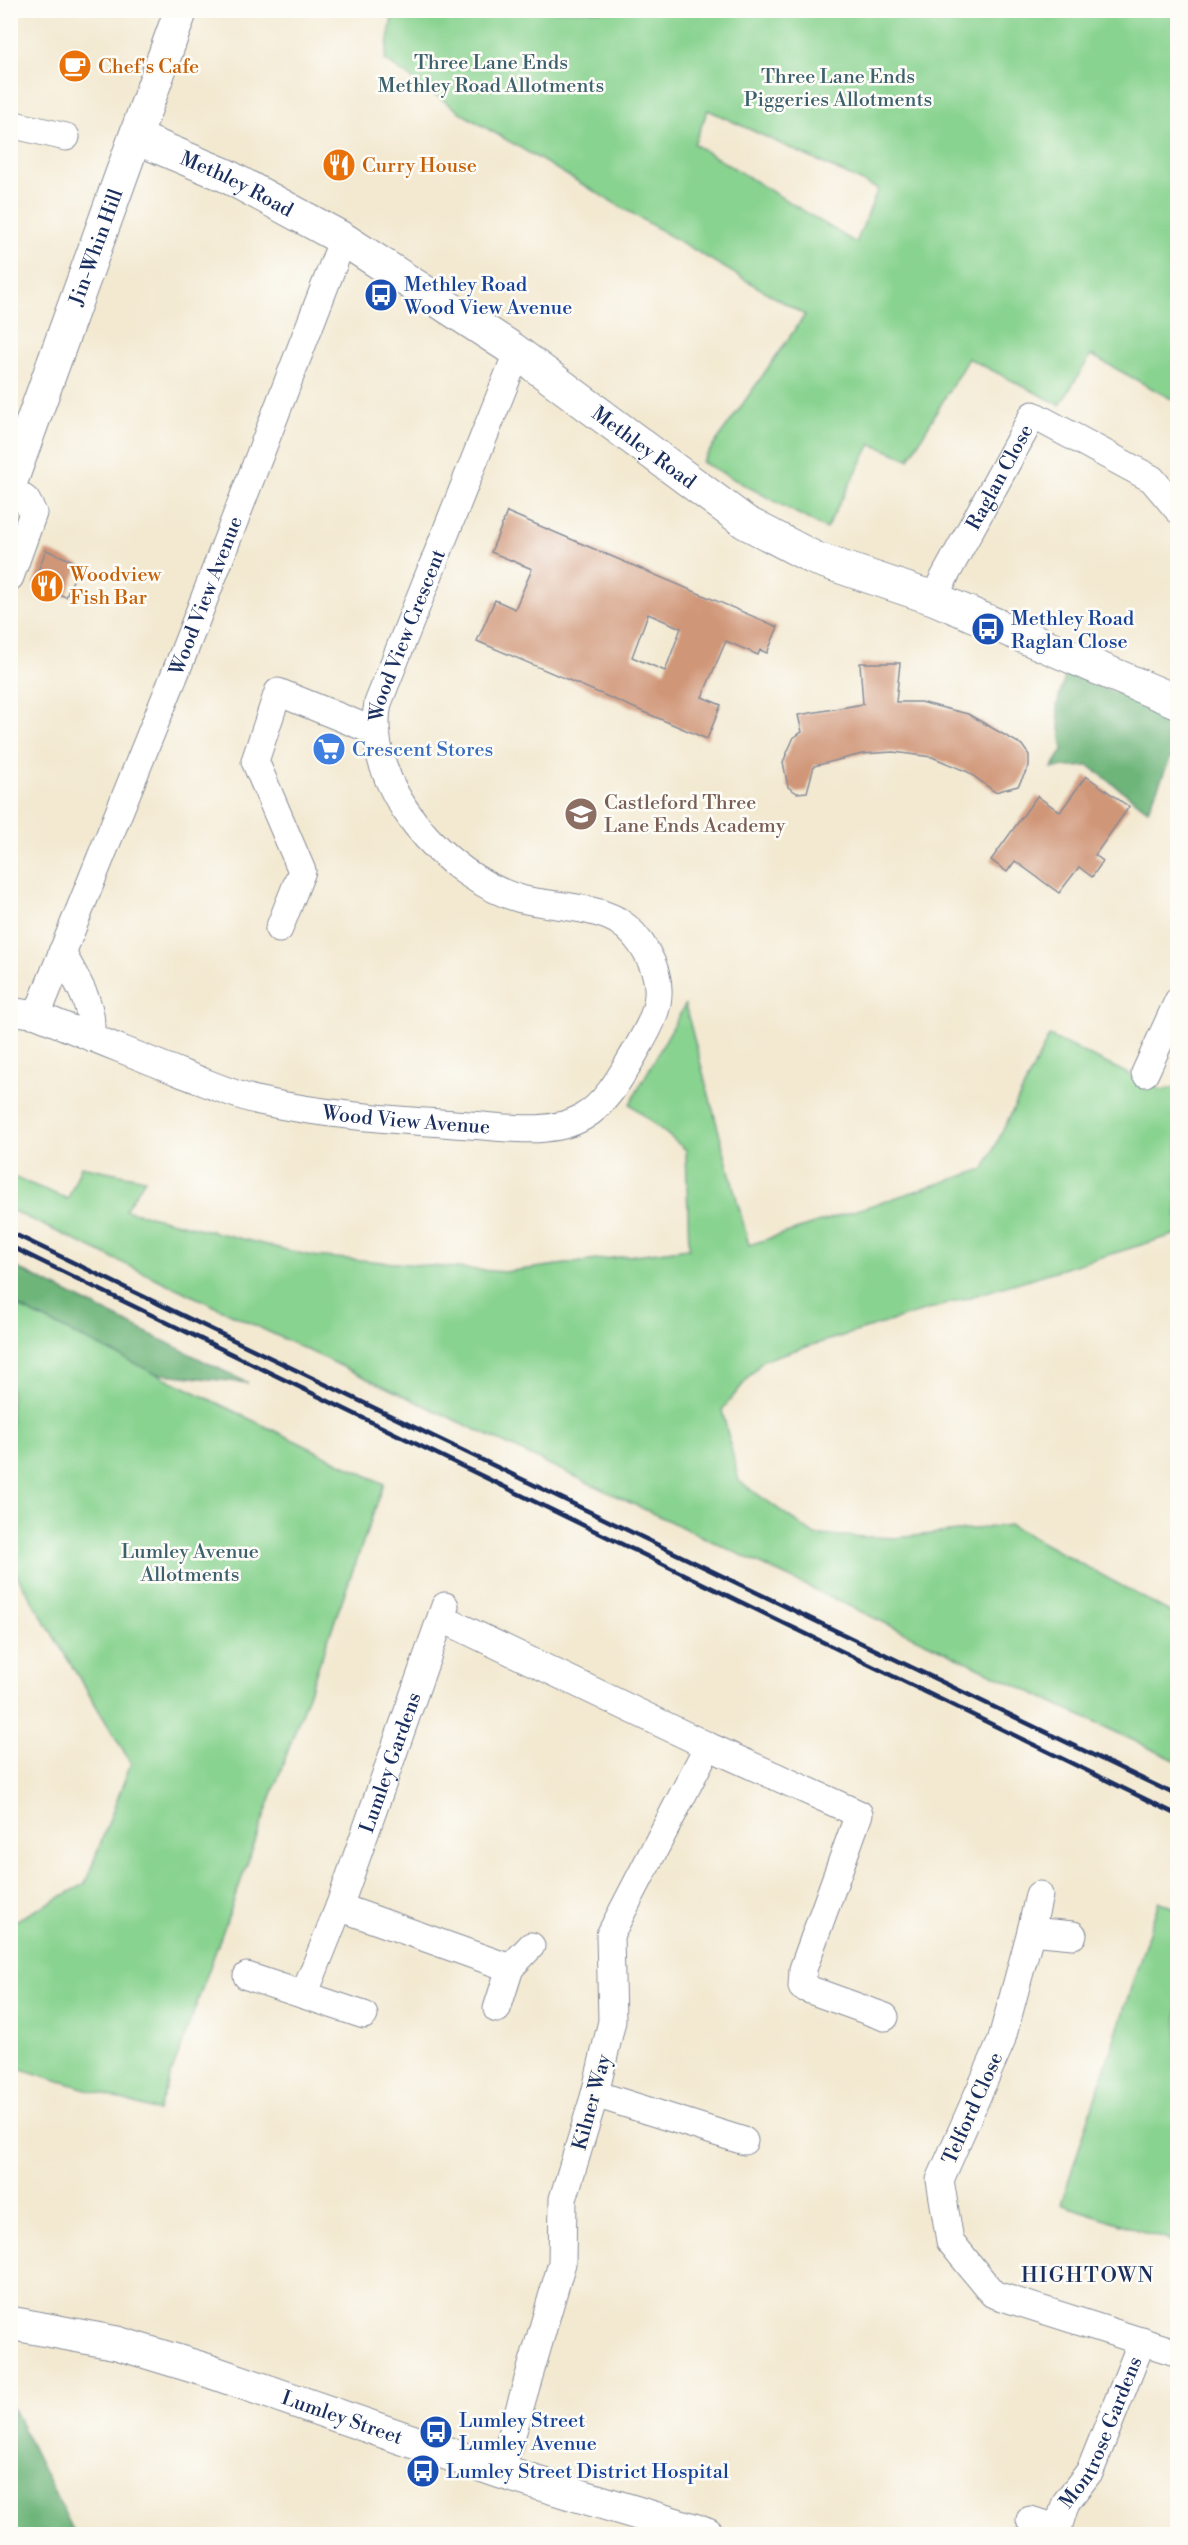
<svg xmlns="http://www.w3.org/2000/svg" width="1188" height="2545" font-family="'Libre Bodoni',serif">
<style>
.green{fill:#89d390;stroke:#528177;stroke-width:1.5;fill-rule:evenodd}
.forest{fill:#6eb57a;stroke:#44726c;stroke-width:1.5}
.building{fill:#d09678;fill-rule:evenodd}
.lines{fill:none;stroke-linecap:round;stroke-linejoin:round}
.minor-casing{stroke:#878c98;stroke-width:29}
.primary-casing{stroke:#878c98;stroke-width:35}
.minor{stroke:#fff;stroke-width:27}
.primary{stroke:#fff;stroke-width:33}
.rail{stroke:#1b2f5e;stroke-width:4.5}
.labels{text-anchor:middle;stroke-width:5;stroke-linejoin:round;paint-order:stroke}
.park-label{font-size:20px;fill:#3c606d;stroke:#fdfcf7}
.food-label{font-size:20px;fill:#c56008;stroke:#fdfcf7;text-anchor:start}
.street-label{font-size:20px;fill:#1b2f5e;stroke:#fdfcf7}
.transit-label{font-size:20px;fill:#164399;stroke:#fdfcf7;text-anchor:start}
.shop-label{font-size:20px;fill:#366cbe;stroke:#fdfcf7;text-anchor:start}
.education-label{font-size:20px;fill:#785e54;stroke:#fdfcf7;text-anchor:start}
.neighbourhood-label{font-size:21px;letter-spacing:1.5px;fill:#1b2f5e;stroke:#fdfcf7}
</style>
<rect width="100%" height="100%" fill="#fdfcf7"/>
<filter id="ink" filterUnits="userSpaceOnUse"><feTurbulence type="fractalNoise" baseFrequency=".0167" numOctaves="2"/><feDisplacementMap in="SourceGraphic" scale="12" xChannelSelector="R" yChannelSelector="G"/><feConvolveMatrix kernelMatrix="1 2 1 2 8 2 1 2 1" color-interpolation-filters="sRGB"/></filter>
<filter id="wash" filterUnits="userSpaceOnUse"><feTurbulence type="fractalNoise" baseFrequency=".008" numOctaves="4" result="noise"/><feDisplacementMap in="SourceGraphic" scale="24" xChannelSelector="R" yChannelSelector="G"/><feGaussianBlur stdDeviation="1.35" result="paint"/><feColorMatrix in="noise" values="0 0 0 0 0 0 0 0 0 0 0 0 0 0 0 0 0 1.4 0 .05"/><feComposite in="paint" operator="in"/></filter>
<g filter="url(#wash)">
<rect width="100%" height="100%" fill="#f3e9d1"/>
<g class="green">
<path d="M393 11H1177V402L1091 355 1060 405 968 358 909 459 871 444 826 529 702 462 805 315 466 116 385 60ZM708 110 878 189 856 243 694 144Z"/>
<path d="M685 1005 749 1245 984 1169 1049 1036 1162 1090 1177 1087V1234L763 1360 722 1410 739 1481 815 1535 896 1538 1010 1525 1177 1616V1761L11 1210V1176L68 1199 81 1166 145 1179 125 1210 311 1256 504 1272 689 1248 686 1150 630 1104Z"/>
<path d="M11 1303 384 1484 158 2111 11 2066V1923L85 1884 131 1763 11 1566Z"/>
<path d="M1159 1901 1177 1910V2243L1061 2204Z"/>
</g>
<g class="forest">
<path d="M1066 673 1177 717V743L1148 810 1089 766 1052 768 1063 750 1057 705Z"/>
<path d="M11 1265 248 1383 154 1373 11 1303Z"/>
<path d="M11 2405 75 2534H11Z"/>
</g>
<g id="blocks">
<g class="building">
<path d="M507 512 778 627 767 653 760 650 758 655 726 641 702 697 721 705 707 739 477 641 495 600 515 609 532 569 491 552ZM648 614 681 628 665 671 632 657Z"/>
<path d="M46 550 80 564 66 597 33 584Z"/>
<path d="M860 663H900L896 702H920L968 714 1022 745 1029 755V766L1018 786 995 792 968 772 932 757 893 752 862 754 814 766 807 792 797 793 788 787 783 762 794 737 802 732 798 715 863 704Z"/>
<path d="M1086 776 1129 807 1095 855 1103 861 1092 877 1079 867 1059 893 1015 861 1007 872 991 860 1037 796 1060 812Z"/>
</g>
</g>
</g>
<g filter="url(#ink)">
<use href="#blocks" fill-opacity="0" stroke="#878c98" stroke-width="1.5"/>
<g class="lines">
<g class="minor-casing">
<g id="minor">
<path d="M10 124 66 137"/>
<path d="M10 488 26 500 33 513 10 577"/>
<path id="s1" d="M933 598 1033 415 1152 479 1178 510"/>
<path d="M279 929 302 871 255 761 278 692 374 731"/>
<path d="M62 952C75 979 96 1006 90 1037"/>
<path id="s2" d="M10 1011 37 1015C85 1035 134 1054 183 1074 208 1083 233 1095 260 1101 329 1116 399 1120 469 1125 504 1127 551 1136 583 1117 606 1104 621 1076 634 1054 644 1036 657 1016 658 995 660 968 640 935 618 921 593 906 550 906 521 899 445 878 362 784 378 703L517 353"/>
<path id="s3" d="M37 1015 183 654 343 239"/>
<path d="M1145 1073 1178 1001"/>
<path d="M441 1618 708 1746 610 1935 612 2021 595 2094 563 2199 562 2263 501 2472"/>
<path d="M708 1746 859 1814 803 1969 802 1987 885 2017"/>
<path d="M339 1907 510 1968"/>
<path d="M1031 1931 1039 1895"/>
<path d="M1073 1935 1031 1931 1001 2042 940 2180 950 2241 993 2294 1178 2353"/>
<path d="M247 1976 364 2015"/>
<path id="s4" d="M304 1995 339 1907 445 1606"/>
<path d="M497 2009 510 1968 531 1946"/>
<path d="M595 2094 744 2141"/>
<path id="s5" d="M1030 2520 1058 2528 1066 2502 1090 2471 1142 2341"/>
</g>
</g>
<g class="primary-casing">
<g id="primary">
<path id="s6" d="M137 138 225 175 343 239 511 348 745 522 814 558 933 598 1178 702"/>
<path id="s7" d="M10 484 181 10"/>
<path id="s8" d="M10 2323 117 2343 206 2370 501 2472 707 2534"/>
</g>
</g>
<use href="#minor" class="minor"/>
<use href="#primary" class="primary"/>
<g class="rail">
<path d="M10 1232 1178 1796"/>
<path d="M10 1246 1178 1815"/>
</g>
</g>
</g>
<defs>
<g id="cafe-disc" transform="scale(1.725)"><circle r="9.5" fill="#e8710a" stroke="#fdfcf7"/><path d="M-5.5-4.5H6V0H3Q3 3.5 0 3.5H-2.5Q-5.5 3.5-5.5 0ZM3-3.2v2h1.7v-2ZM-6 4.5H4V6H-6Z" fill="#fff"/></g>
<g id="restaurant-disc" transform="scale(1.725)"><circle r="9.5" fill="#e8710a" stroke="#fdfcf7"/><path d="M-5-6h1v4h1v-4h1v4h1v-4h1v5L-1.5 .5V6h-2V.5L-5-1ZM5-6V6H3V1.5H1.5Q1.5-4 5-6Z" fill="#fff"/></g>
<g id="bus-disc" transform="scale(1.725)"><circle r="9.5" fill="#1a4fb4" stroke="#fdfcf7"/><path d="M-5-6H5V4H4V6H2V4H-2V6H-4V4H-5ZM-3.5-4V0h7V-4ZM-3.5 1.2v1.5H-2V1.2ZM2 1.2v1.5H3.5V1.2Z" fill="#fff"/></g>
<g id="supermarket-disc" transform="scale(1.725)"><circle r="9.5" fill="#3f7fe0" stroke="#fdfcf7"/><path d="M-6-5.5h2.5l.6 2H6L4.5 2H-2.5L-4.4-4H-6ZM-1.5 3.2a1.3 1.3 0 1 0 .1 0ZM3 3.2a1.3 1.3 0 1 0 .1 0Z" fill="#fff"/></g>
<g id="school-disc" transform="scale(1.725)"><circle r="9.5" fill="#8d6e63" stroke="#fdfcf7"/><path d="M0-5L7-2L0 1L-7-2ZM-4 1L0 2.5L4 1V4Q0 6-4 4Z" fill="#fff"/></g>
</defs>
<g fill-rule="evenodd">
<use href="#cafe-disc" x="75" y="66"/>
<use href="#restaurant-disc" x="339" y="165"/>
<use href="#bus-disc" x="381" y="295"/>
<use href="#restaurant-disc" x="47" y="586"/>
<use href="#bus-disc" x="988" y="629"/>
<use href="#supermarket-disc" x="329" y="749"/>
<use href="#school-disc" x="581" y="814"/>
<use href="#bus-disc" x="436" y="2432"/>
<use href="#bus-disc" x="423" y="2471"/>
</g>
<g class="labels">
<g class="park-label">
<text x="491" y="69">Three Lane Ends<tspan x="491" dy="23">Methley Road Allotments</tspan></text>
<text x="838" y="83">Three Lane Ends<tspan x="838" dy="23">Piggeries Allotments</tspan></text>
<text x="190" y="1558">Lumley Avenue<tspan x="190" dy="23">Allotments</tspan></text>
</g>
<g class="food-label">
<text x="98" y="73">Chef's Cafe</text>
<text x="362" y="172">Curry House</text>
<text x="70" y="581">Woodview<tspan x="70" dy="23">Fish Bar</tspan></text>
</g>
<g class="street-label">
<text dy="7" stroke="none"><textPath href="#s6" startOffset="110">Methley Road</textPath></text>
<text dy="7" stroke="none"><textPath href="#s7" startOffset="252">Jin-Whin Hill</textPath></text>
<text dy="7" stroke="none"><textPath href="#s6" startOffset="596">Methley Road</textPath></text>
<text dy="7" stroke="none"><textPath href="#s1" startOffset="138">Raglan Close</textPath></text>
<text dy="7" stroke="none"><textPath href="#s3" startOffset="452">Wood View Avenue</textPath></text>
<text dy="7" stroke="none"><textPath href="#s2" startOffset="1262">Wood View Crescent</textPath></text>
<text dy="7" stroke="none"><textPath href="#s2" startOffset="414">Wood View Avenue</textPath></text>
<text dy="7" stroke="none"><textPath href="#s4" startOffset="248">Lumley Gardens</textPath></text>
<text transform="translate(591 2102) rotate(-75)" y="7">Kilner Way</text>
<text transform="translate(972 2108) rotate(-66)" y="7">Telford Close</text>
<text dy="7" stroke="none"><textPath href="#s8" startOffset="346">Lumley Street</textPath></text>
<text dy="7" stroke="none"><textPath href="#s5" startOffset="135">Montrose Gardens</textPath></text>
</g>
<g class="transit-label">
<text x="404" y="291">Methley Road<tspan x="404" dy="23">Wood View Avenue</tspan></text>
<text x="1011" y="625">Methley Road<tspan x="1011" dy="23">Raglan Close</tspan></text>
<text x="459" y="2427">Lumley Street<tspan x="459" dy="23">Lumley Avenue</tspan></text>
<text x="446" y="2478">Lumley Street District Hospital</text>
</g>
<g class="shop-label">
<text x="352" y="756">Crescent Stores</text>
</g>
<g class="education-label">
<text x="604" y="809">Castleford Three<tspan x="604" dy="23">Lane Ends Academy</tspan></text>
</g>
<g class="neighbourhood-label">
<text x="1088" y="2282">HIGHTOWN</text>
</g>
</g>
<rect width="1188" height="2545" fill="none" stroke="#fdfcf7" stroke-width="36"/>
</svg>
